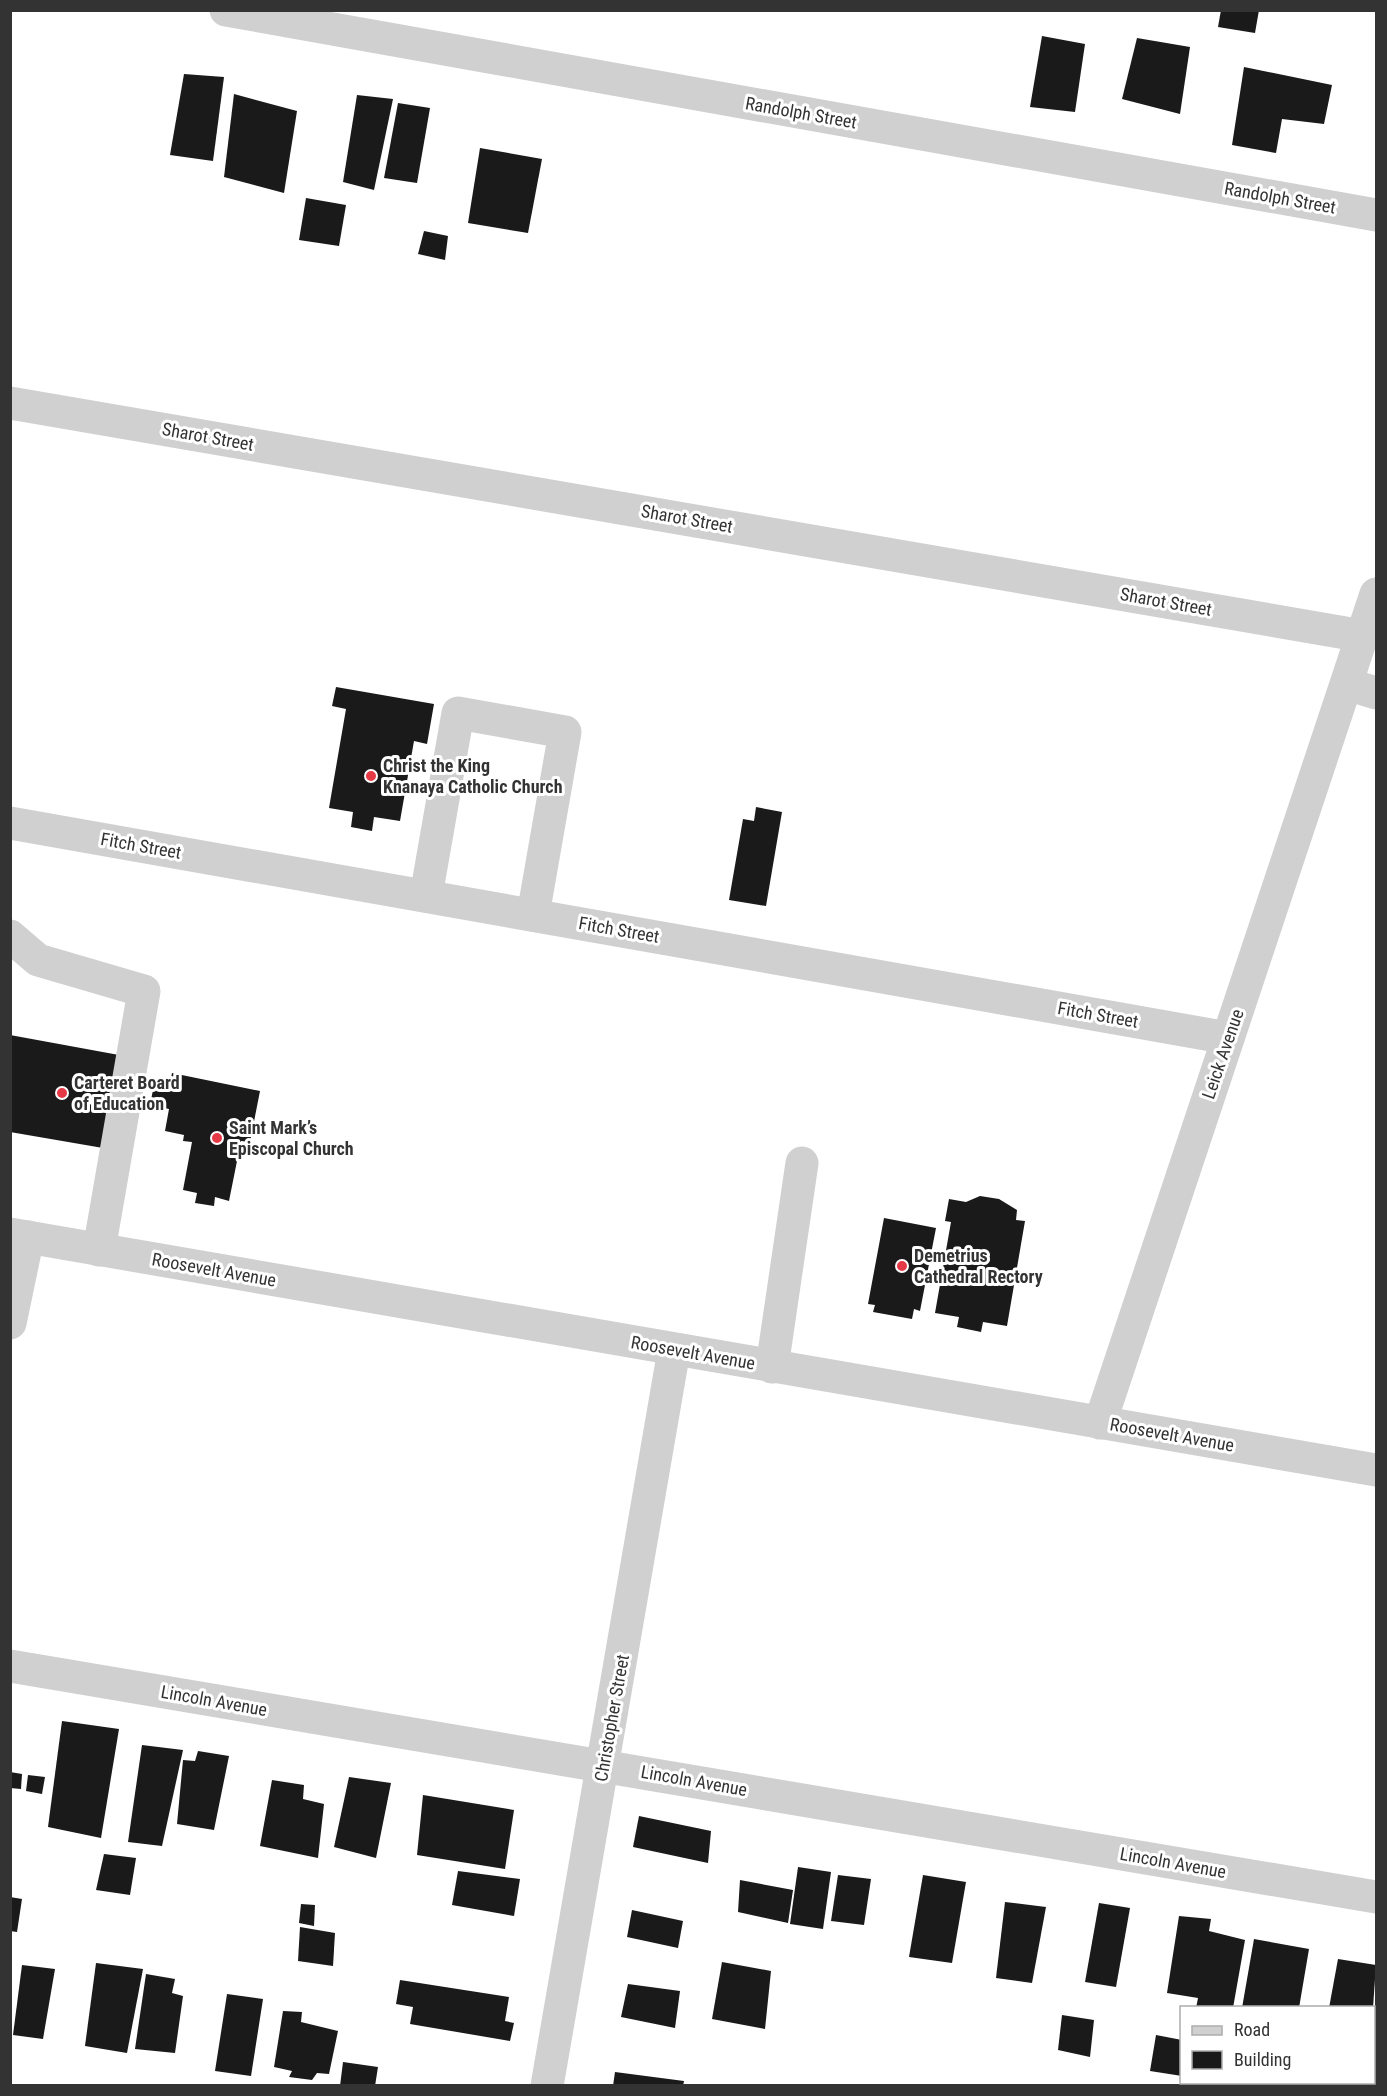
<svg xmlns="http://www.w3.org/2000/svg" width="1387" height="2096" font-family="'Roboto Condensed',sans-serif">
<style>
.building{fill:#1a1a1a}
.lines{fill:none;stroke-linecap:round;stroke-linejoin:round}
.minor{stroke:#d0d0d0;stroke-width:33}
.poi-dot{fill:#e63946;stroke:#fff;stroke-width:2}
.labels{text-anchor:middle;stroke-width:6;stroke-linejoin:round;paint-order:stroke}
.street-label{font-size:18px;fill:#333;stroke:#fff}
.poi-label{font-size:18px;font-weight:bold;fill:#333;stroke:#fff;text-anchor:start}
</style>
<rect width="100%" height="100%" fill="#fff"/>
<g class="building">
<path d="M1221 10H1259L1255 33 1218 27Z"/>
<path d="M1042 36 1085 44 1075 112 1030 107Z"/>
<path d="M1137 38 1190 47 1180 114 1122 99Z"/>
<path d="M1244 67 1332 85 1324 124 1282 119 1276 153 1232 145Z"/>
<path d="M184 74 224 77 213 161 170 155Z"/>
<path d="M234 94 297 111 284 193 224 177Z"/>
<path d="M357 95 393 99 374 190 343 182Z"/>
<path d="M398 103 430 108 417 183 384 178Z"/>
<path d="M480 148 542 159 528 233 468 223Z"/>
<path d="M306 198 346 205 339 246 299 240Z"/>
<path d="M424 231 448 236 445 260 418 254Z"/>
<path d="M336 687 434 704 427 744 414 741 400 821 374 817 372 831 351 827 353 812 329 808 346 709 332 706Z"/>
<path d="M756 807 782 812 766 906 729 900 743 819 754 821Z"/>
<path d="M10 1035 119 1055 103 1148 10 1132Z"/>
<path d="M172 1073 260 1091 250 1142 241 1141 229 1201 215 1197 214 1206 195 1203 197 1193 183 1190 192 1142 183 1141 184 1135 165 1131 169 1109 150 1105 155 1080 170 1083Z"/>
<path d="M980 1196 999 1199 1017 1210 1016 1220 1025 1221 1007 1326 983 1322 981 1332 957 1327 959 1317 935 1313 951 1222 945 1221 949 1199 966 1202Z"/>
<path d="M884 1218 936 1228 920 1311 914 1309 912 1319 873 1312 875 1305 868 1304Z"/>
<path d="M62 1721 119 1729 101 1838 48 1827Z"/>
<path d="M142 1745 183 1750 162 1846 128 1842Z"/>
<path d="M198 1751 229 1756 214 1830 177 1824 183 1760 195 1761Z"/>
<path d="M10 1772 22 1774 21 1789 10 1788Z"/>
<path d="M28 1775 45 1777 42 1794 26 1791Z"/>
<path d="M349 1777 391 1783 376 1858 334 1847Z"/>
<path d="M272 1780 304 1785 303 1799 324 1804 318 1858 260 1846Z"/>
<path d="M423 1795 514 1810 505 1869 417 1855Z"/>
<path d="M639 1816 711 1831 708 1863 633 1847Z"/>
<path d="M104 1854 136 1858 130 1895 96 1890Z"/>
<path d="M798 1867 831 1872 823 1929 790 1924Z"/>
<path d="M458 1871 520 1879 514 1916 452 1905Z"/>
<path d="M838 1875 871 1879 864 1925 831 1921Z"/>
<path d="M923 1875 966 1882 952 1963 909 1957Z"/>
<path d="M740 1880 793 1890 788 1923 738 1912Z"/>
<path d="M10 1897 22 1899 17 1932 10 1931Z"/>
<path d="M1005 1902 1046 1907 1032 1983 996 1978Z"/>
<path d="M1099 1903 1130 1908 1116 1987 1085 1982Z"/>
<path d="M301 1904 315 1905 314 1926 299 1923Z"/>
<path d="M632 1910 683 1921 678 1948 627 1937Z"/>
<path d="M1179 1916 1211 1919 1209 1931 1245 1940 1233 2008H1196L1198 1998 1167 1993Z"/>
<path d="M300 1927 335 1933 333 1966 298 1961Z"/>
<path d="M1254 1939 1309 1949 1299 2008H1242Z"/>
<path d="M1338 1959 1376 1965 1373 2008H1329Z"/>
<path d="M722 1962 771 1971 765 2029 712 2019Z"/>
<path d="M96 1963 143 1969 127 2053 85 2046Z"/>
<path d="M22 1965 55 1969 43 2039 13 2035Z"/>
<path d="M146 1974 175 1979 172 1993 183 1996 175 2053 135 2049Z"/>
<path d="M400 1980 509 1997 505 2021 514 2023 510 2041 410 2024 413 2007 396 2004Z"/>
<path d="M628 1984 680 1991 675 2028 621 2017Z"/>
<path d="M227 1994 263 1999 251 2076 215 2071Z"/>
<path d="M283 2011 302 2012 301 2022 338 2031 329 2074 317 2073 312 2080 289 2077 292 2071 274 2067Z"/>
<path d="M1062 2015 1094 2020 1090 2057 1058 2050Z"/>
<path d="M1156 2035 1182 2040V2076L1150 2071Z"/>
<path d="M343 2062 378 2067 375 2086H340Z"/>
<path d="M615 2072 684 2081 683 2086H613Z"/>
<path d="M1374 2073 1376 2074V2086H1343V2082H1374Z"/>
</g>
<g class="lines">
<g class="minor">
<path d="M226 10 1376 215"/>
<path d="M10 403 1363 636"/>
<path d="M1347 684 1376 693"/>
<path d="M10 823 1228 1038"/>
<path d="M426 896 458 713 565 732 533 915"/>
<path d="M10 936 38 960 144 991 99 1250"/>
<path d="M10 1234 1376 1470"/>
<path d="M10 1323 28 1237"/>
<path d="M772 1367 802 1163"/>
<path d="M1100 1423 1376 594"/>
<path d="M10 1666 1376 1897"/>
<path d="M547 2086 674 1350"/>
</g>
</g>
<g class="poi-dot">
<circle cx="371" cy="776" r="6"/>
<circle cx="62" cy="1093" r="6"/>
<circle cx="217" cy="1138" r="6"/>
<circle cx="902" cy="1266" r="6"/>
</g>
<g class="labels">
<g class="street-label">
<text transform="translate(801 113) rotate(10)" y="6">Randolph Street</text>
<text transform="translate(1280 198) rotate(10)" y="6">Randolph Street</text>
<text transform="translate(208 437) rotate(10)" y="6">Sharot Street</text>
<text transform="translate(687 519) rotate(10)" y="6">Sharot Street</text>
<text transform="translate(1166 602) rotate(10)" y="6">Sharot Street</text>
<text transform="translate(141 846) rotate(10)" y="6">Fitch Street</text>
<text transform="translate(619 930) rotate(10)" y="6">Fitch Street</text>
<text transform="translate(1098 1015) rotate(10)" y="6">Fitch Street</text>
<text transform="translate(1223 1054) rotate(-71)" y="6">Leick Avenue</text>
<text transform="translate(214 1270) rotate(10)" y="6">Roosevelt Avenue</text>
<text transform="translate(693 1353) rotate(10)" y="6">Roosevelt Avenue</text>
<text transform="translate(1172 1435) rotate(10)" y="6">Roosevelt Avenue</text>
<text transform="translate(214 1701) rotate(10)" y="6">Lincoln Avenue</text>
<text transform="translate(612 1718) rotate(-80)" y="6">Christopher Street</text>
<text transform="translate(694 1781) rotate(10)" y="6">Lincoln Avenue</text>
<text transform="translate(1173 1863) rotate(10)" y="6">Lincoln Avenue</text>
</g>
<g class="poi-label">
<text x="383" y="772">Christ the King<tspan x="383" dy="21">Knanaya Catholic Church</tspan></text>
<text x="74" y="1089">Carteret Board<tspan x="74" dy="21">of Education</tspan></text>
<text x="229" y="1134">Saint Mark’s<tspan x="229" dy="21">Episcopal Church</tspan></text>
<text x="914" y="1262">Demetrius<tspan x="914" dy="21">Cathedral Rectory</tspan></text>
</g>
</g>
<rect width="1387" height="2096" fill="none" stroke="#333333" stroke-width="24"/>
<rect x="1180" y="2006" width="195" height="78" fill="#ffffff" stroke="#adadad" stroke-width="1.5"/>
<rect x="1192" y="2026" width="30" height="9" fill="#d0d0d0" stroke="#adadad" stroke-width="1.5"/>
<text x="1234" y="2036" font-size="18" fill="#333333">Road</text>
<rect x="1192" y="2051" width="30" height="18" fill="#1a1a1a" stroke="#adadad" stroke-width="1.5"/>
<text x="1234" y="2066" font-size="18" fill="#333333">Building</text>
</svg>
